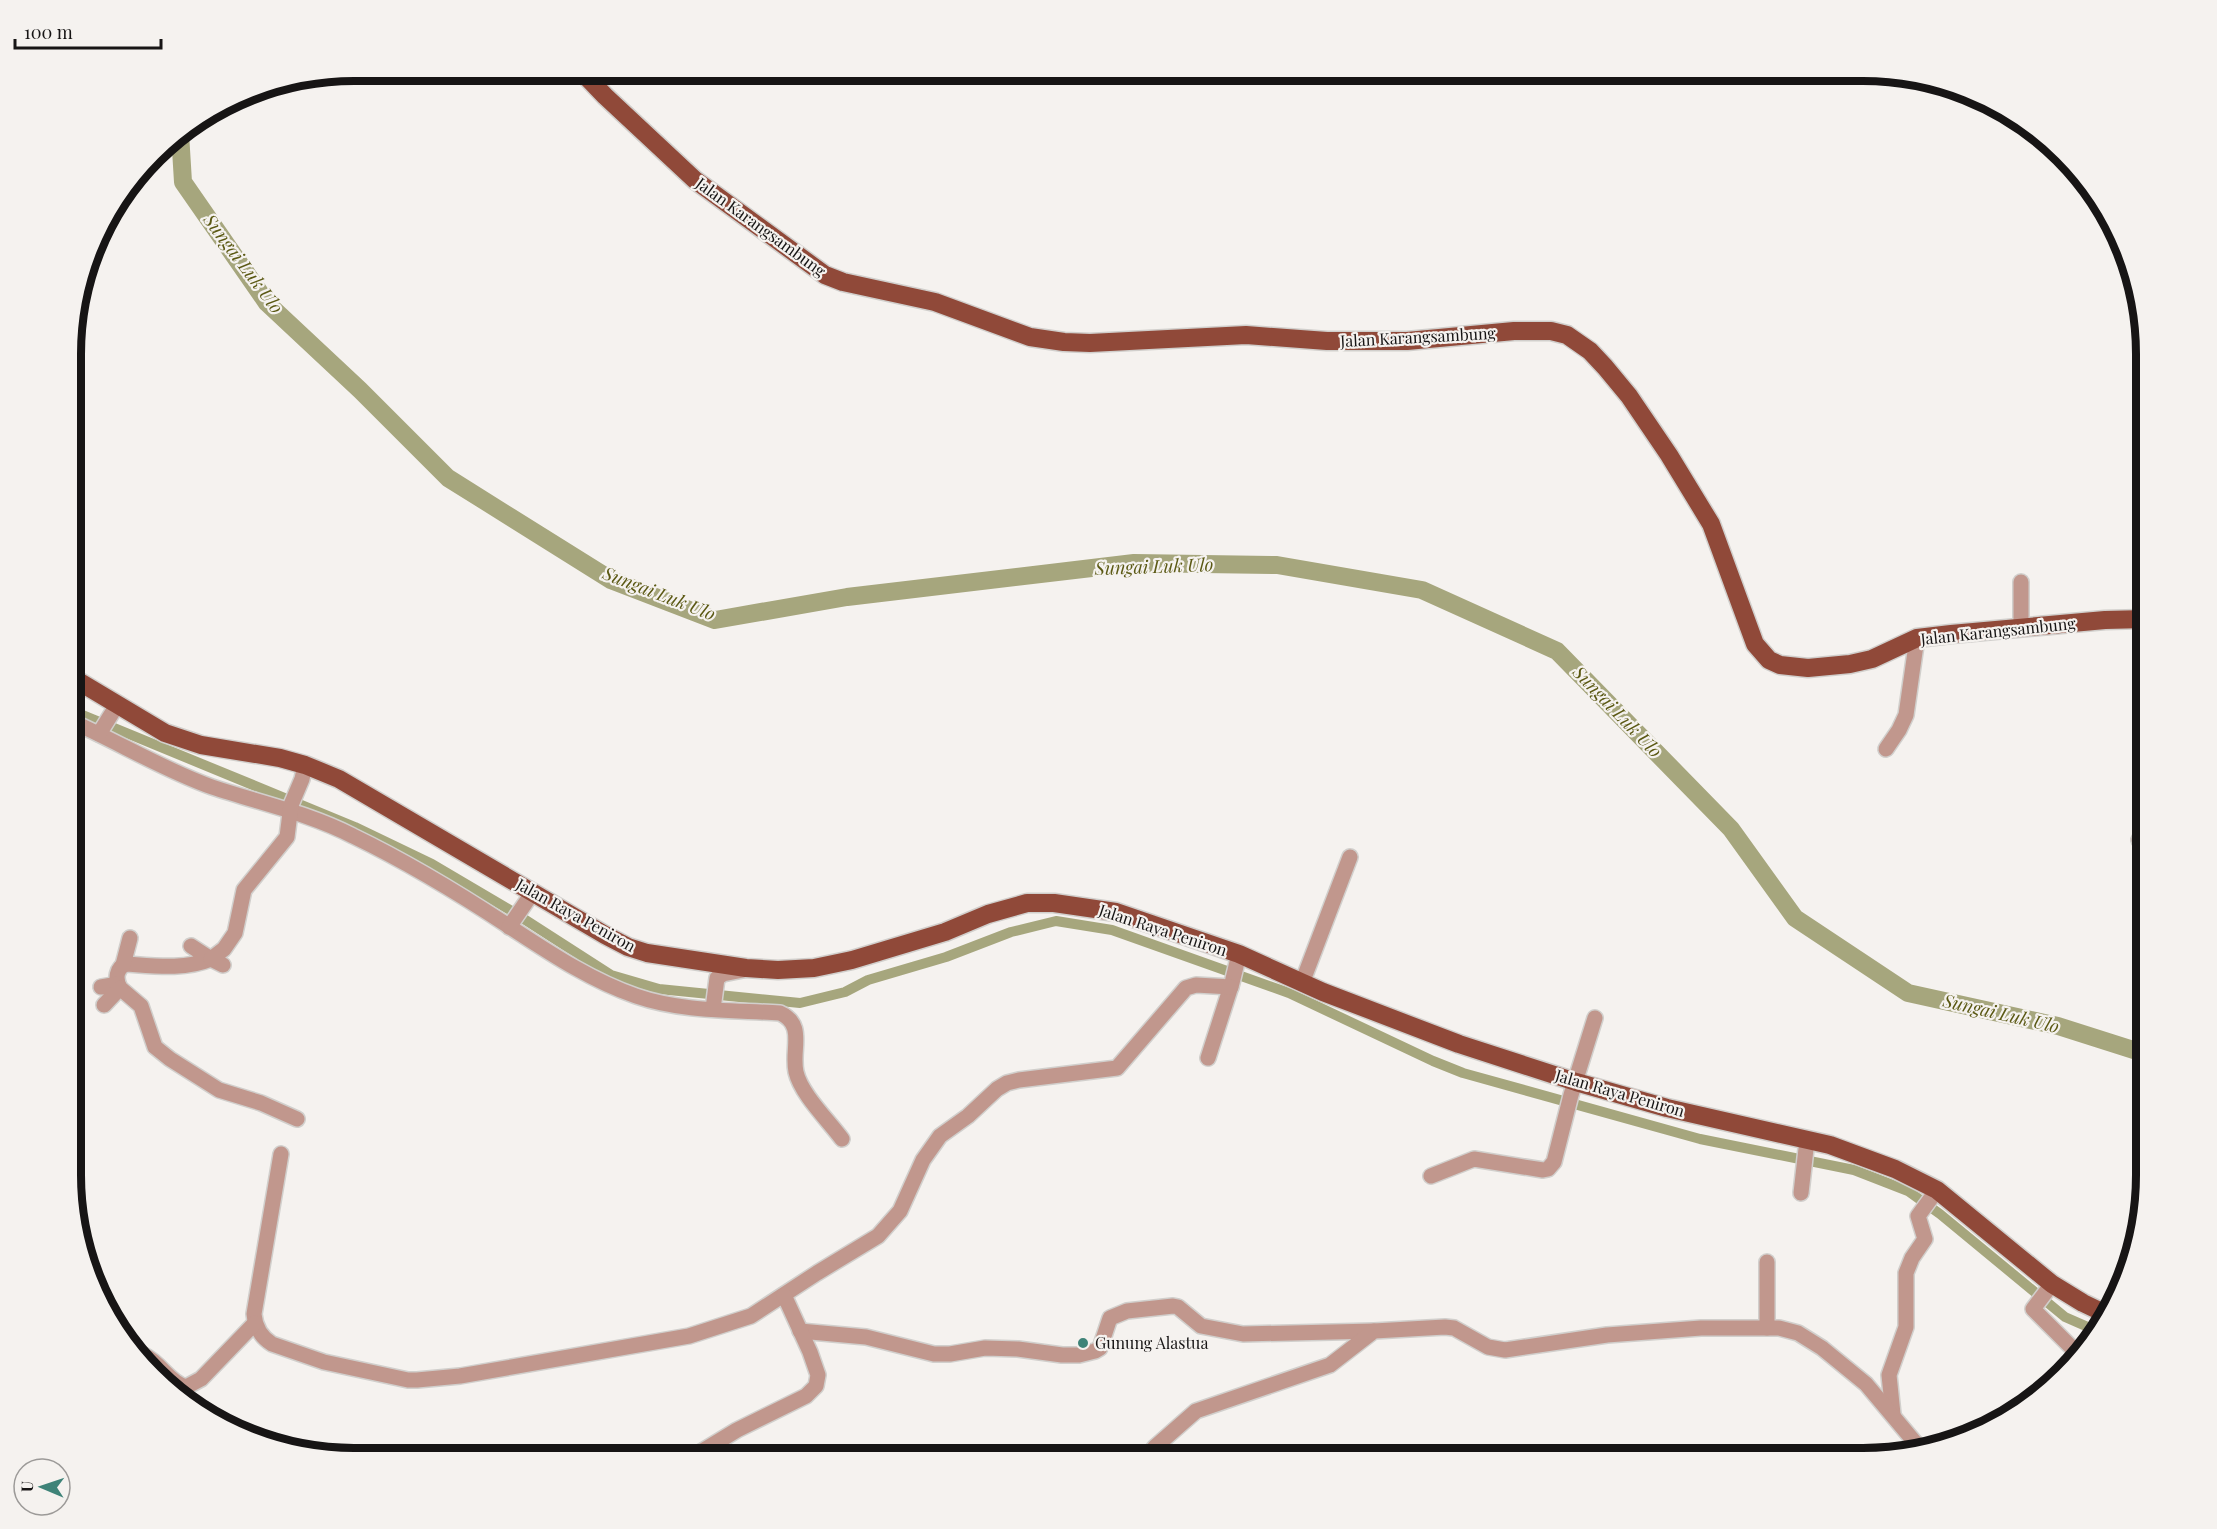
<svg xmlns="http://www.w3.org/2000/svg" width="2217" height="1529" font-family="'Playfair Display',serif">
<style>
.lines{fill:none;stroke-linecap:round;stroke-linejoin:round}
.canal{stroke:#a6a67d;stroke-width:10}
.river{stroke:#a6a67d;stroke-width:18}
.minor-casing{stroke:#d1cfcc;stroke-width:18}
.major-casing{stroke:#d1cfcc;stroke-width:21}
.minor{stroke:#c1978d;stroke-width:15}
.major{stroke:#904939;stroke-width:18}
.poi-dot{fill:#3e8378;stroke:#f5f2ef;stroke-width:2}
.labels{text-anchor:middle;stroke-width:4.5;stroke-linejoin:round;paint-order:stroke}
.street-label{font-size:16px;fill:#171515;stroke:#f5f2ef}
.poi-label{font-size:16px;fill:#171515;stroke:#f5f2ef;text-anchor:start}
.water-label{font-size:18px;font-style:italic;fill:#5b5914;stroke:#f5f2ef}
.rim{fill:none;stroke:#171515;stroke-width:8}
</style>
<rect width="100%" height="100%" fill="#f5f2ef"/>
<g class="lines">
<path class="canal" d="M73 711 355 827 432 864 510 910 611 975 659 989 800 1003 845 992 868 980 946 957 1011 932 1056 921 1112 930 1289 993 1433 1061 1463 1073 1700 1139 1854 1170 1908 1191 1940 1214 2065 1317 2097 1331"/>
<path class="river" d="M180 133 183 182 267 303 360 390 448 478 611 580 715 620 847 597 1134 563 1277 565 1422 590 1557 651 1731 829 1795 918 1908 993 2058 1026 2146 1054"/>
<g class="minor-casing">
<g id="minor">
<path d="M2021 628V582"/>
<path d="M73 722C120 743 164 770 212 787 260 803 308 813 353 836 407 862 460 894 510 927 550 953 590 980 636 996 682 1012 733 1010 780 1013 806 1025 791 1049 796 1072 801 1094 828 1120 842 1139"/>
<path d="M99 734 117 705"/>
<path d="M1886 749 1899 730 1906 715 1917 638"/>
<path d="M2139 840 2146 839"/>
<path d="M509 927 533 892"/>
<path d="M191 946 211 959C184 970 155 966 126 964 116 968 115 979 120 988L141 1006 155 1047 170 1059 219 1090 261 1103 297 1119"/>
<path d="M123 965 130 938"/>
<path d="M223 965 211 959 224 949 235 933 244 890 287 837 291 805 302 779 305 765"/>
<path d="M1302 983 1350 857"/>
<path d="M101 987 118 984"/>
<path d="M104 1005 120 988"/>
<path d="M713 1009 717 978 723 974 743 970"/>
<path d="M1208 1058 1232 983 1239 954"/>
<path d="M281 1154 254 1314C255 1326 261 1337 272 1344L324 1362 408 1380H417L460 1376 689 1336 751 1316 817 1273 878 1236 900 1211 923 1160 940 1136 968 1116 997 1089 1007 1083 1019 1080 1117 1068 1186 988 1196 985 1231 987"/>
<path d="M1431 1176 1474 1159 1543 1170 1548 1169 1554 1162 1571 1095 1595 1018"/>
<path d="M1801 1193 1807 1140"/>
<path d="M2052 1284 2033 1309 2079 1355"/>
<path d="M1767 1328V1262"/>
<path d="M800 1331 866 1337 934 1354H950L985 1348 1018 1349 1062 1355H1079L1095 1351 1100 1348 1110 1318 1127 1311 1173 1306 1178 1307 1201 1326 1243 1334 1374 1331"/>
<path d="M141 1354C160 1361 169 1383 186 1387L201 1379 255 1323"/>
<path d="M1893 1414 1889 1375 1906 1327V1273L1912 1258 1925 1239 1918 1216 1937 1190"/>
<path d="M691 1458 737 1430 806 1396 816 1386 818 1375 810 1352 784 1295"/>
<path d="M1146 1458 1155 1447 1196 1411 1330 1365 1374 1331 1445 1327 1454 1328 1488 1347 1505 1350 1607 1335 1701 1328H1779L1798 1333 1822 1348 1866 1384 1918 1446"/>
</g>
</g>
<g class="major-casing">
<g id="major">
<path d="M581 71 605 96 695 180 825 275 843 282 935 302 1030 337 1064 342 1090 343 1246 335 1327 341H1407L1514 331H1551L1567 335 1590 351 1605 367 1629 396 1669 455 1711 524 1755 644 1769 660 1780 665 1808 668 1850 664 1872 659 1917 638 1951 634 2105 620 2146 619"/>
<path d="M73 678 165 733 201 745 280 758 305 765 339 779 605 935 628 947 647 953 746 968 778 970 814 968 852 960 945 932 988 914 1027 903H1054L1116 912 1239 954 1323 992 1459 1044 1576 1082 1667 1108 1830 1145 1895 1169 1937 1190 2052 1284 2083 1303 2106 1314"/>
</g>
</g>
<use href="#minor" class="minor"/>
<use href="#major" class="major"/>
</g>
<circle class="poi-dot" cx="1083" cy="1343" r="6"/>
<g class="labels">
<g class="street-label">
<text transform="translate(761 227) rotate(36)" y="6">Jalan Karangsambung</text>
<text transform="translate(1418 337) rotate(-3)" y="6">Jalan Karangsambung</text>
<text transform="translate(1998 631) rotate(-6)" y="6">Jalan Karangsambung</text>
<text transform="translate(576 915) rotate(29)" y="6">Jalan Raya Peniron</text>
<text transform="translate(1163 930) rotate(18)" y="6">Jalan Raya Peniron</text>
<text transform="translate(1620 1093) rotate(16)" y="6">Jalan Raya Peniron</text>
</g>
<g class="poi-label">
<text x="1095" y="1349">Gunung Alastua</text>
</g>
<g class="water-label">
<text transform="translate(243 264) rotate(53)" y="6">Sungai Luk Ulo</text>
<text transform="translate(1154 567) rotate(-2)" y="6">Sungai Luk Ulo</text>
<text transform="translate(659 594) rotate(21)" y="6">Sungai Luk Ulo</text>
<text transform="translate(1617 712) rotate(46)" y="6">Sungai Luk Ulo</text>
<text transform="translate(2001 1014) rotate(13)" y="6">Sungai Luk Ulo</text>
</g>
</g>
<path d="M0 0H2217V1529H0ZM354 81H1863A273 273 0 0 1 2136 354V1175A273 273 0 0 1 1863 1448H354A273 273 0 0 1 81 1175V354A273 273 0 0 1 354 81Z" fill="#f5f2ef" fill-rule="evenodd"/>
<path class="rim" d="M354 81H1863A273 273 0 0 1 2136 354V1175A273 273 0 0 1 1863 1448H354A273 273 0 0 1 81 1175V354A273 273 0 0 1 354 81Z"/>
<g transform="translate(42 1487) rotate(272)"><circle r="28" fill="#f5f2ef" stroke="#9c9a98" stroke-width="1.5"/>
<path d="M0-4.5L10 22L0 15L-10 22Z" fill="#3e8378"/>
<text y="-9" font-size="16" font-weight="bold" text-anchor="middle" fill="#171515">U</text>
</g>
<path d="M15 39v9h146v-9" fill="none" stroke="#171515" stroke-width="3"/>
<text x="24" y="39" font-size="18" fill="#171515" stroke="#f5f2ef" stroke-width="4.5" paint-order="stroke">100 m</text>
</svg>
